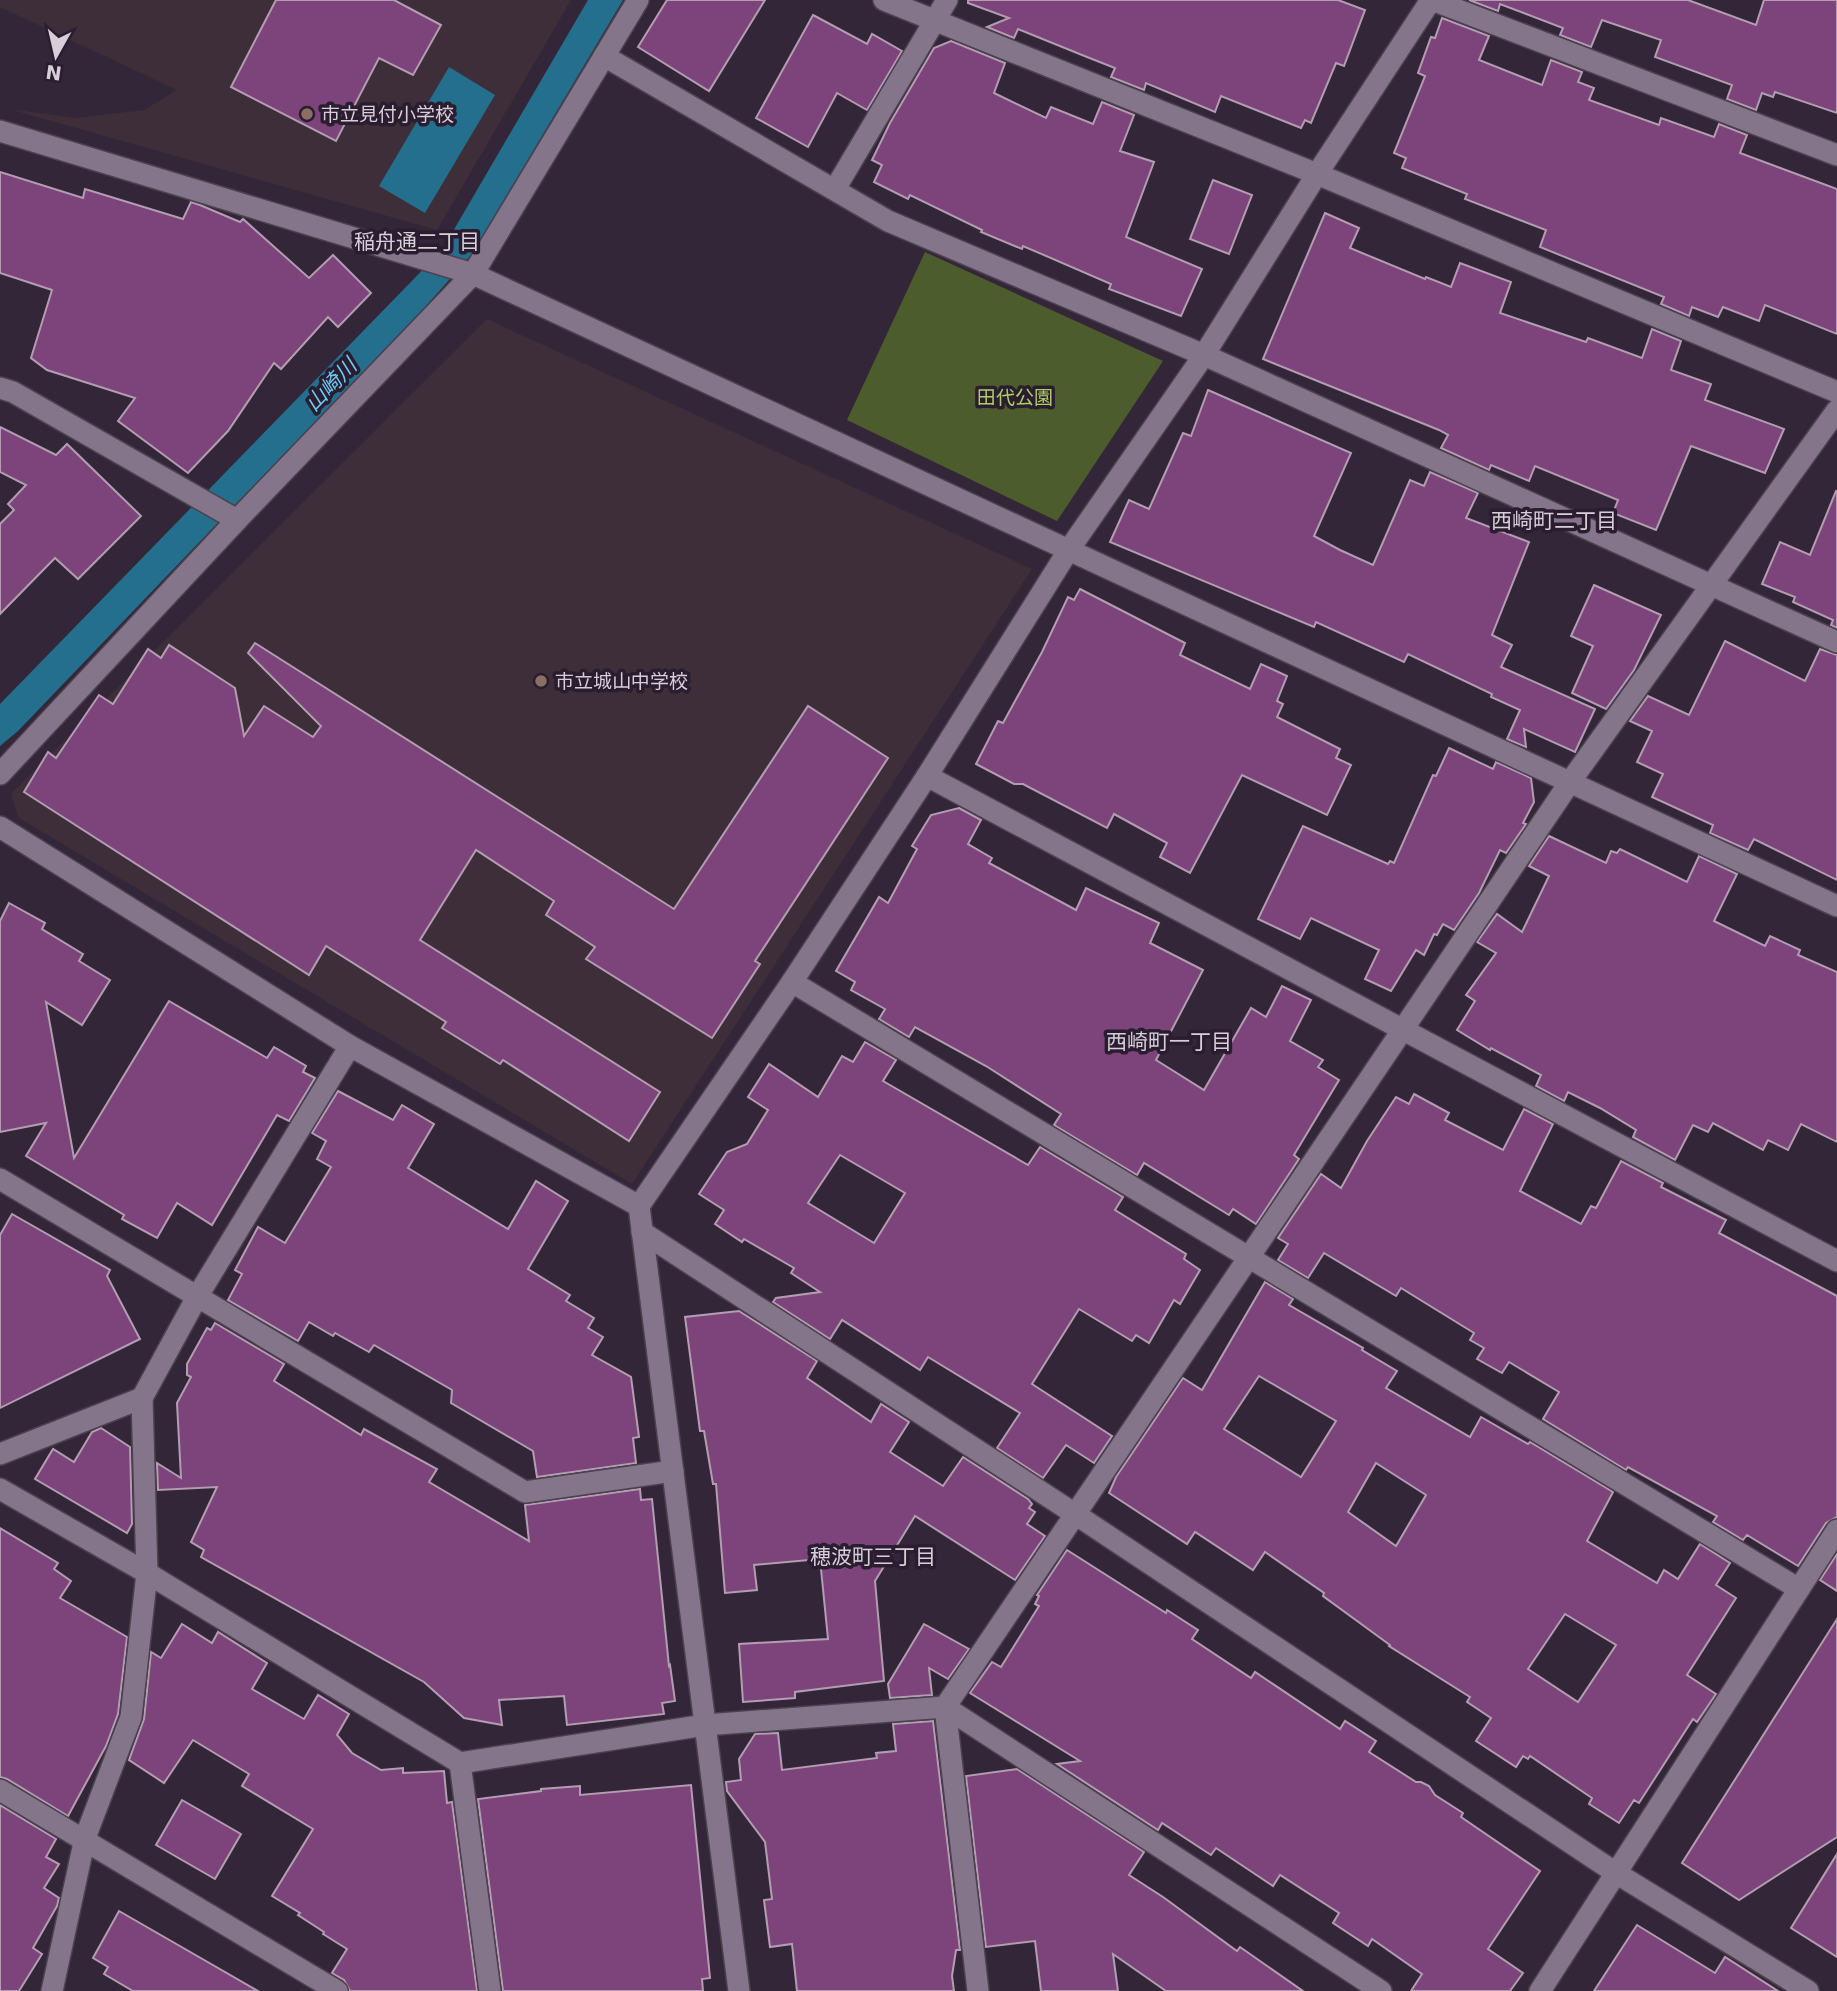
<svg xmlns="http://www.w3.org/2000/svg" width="1837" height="1991" font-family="'DejaVu Sans','Noto Sans JP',sans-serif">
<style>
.education{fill:#3e2e39}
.green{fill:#4d5c2c}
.water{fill:#246f8d}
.building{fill:#7c447a;stroke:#b39db1;stroke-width:2;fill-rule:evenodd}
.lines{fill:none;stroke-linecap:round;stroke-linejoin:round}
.minor-casing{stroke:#4c4150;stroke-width:24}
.minor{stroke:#85758b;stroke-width:21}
.education-dot{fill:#8d6e63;stroke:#2a1d2f;stroke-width:2.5}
.labels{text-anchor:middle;stroke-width:7;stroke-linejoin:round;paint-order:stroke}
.poi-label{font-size:19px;fill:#d7ceda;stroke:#2a1d2f;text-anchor:start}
.park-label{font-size:19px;fill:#aecf66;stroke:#2a1d2f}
.neighbourhood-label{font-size:21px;fill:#d7ceda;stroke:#2a1d2f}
.water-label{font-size:21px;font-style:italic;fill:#6acdf7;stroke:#2a1d2f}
</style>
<rect width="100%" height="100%" fill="#342639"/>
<g class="education">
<path d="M0 0H571L437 230 9 109 76 118 144 110 177 90 0 7Z"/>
<path d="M487 319 1032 569 632 1184 19 818 11 794Z"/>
</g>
<path class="green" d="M925 252 1163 361 1057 521 847 420Z"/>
<g class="water">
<path d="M588 0H623L471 255 426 306 18 731 0 746V704L442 250Z"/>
<path d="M449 67 495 95 425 213 379 186Z"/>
</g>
<g class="building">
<path d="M276 0H394L441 25 413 75 379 58 336 141 231 87Z"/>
<path d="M667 0H765L709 91 638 47Z"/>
<path d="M968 0H1338L1365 10 1344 66 1336 63 1311 123 1305 120 1301 128 1221 96 1215 112 1146 83 1144 90 1111 77 1115 68 1087 57 1018 29 1014 38 987 27 1009 18 968 3Z"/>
<path d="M1469 0H1688L1756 25 1764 0H1837V113L1775 92 1773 97 1762 93 1756 110 1727 99 1732 85 1655 57 1661 40 1602 20 1591 47 1560 35 1563 28 1500 4 1498 11Z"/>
<path d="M813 15 867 44 872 34 902 51 867 110 837 93 808 147 756 118Z"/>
<path d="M1442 18 1489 36 1479 60 1542 85 1551 60 1582 72 1578 82 1594 88 1589 100 1659 125 1661 118 1714 137 1719 124 1747 135 1740 153 1837 189V334L1765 305 1759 321 1723 307 1718 317 1692 307 1689 316 1661 304 1664 297 1540 247 1546 230 1465 199 1467 194 1402 168 1406 158 1394 153 1425 76 1418 73 1431 37 1435 38Z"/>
<path d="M951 41 1005 63 994 93 1046 118 1051 107 1093 124 1102 102 1134 115 1120 151 1154 162 1126 237 1202 269 1181 316 1109 289 1111 284 1023 246 1022 249 981 232 982 230 910 195 908 199 874 182 882 165 872 160 890 123 934 48Z"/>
<path d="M0 172 83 198 85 189 183 219 191 202 200 205 240 222 243 219 309 278 333 255 371 293 338 327 328 317 281 369 274 363 228 431 188 473 118 421 135 398 47 370 31 358 52 290 0 273Z"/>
<path d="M1213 180 1252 195 1229 254 1190 239Z"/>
<path d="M1325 213 1359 228 1350 248 1425 279 1426 277 1451 287 1460 263 1511 282 1500 313 1586 342 1588 338 1642 358 1652 329 1681 341 1671 370 1711 384 1705 400 1784 429 1765 473 1691 446 1656 530 1613 513 1618 500 1535 466 1529 481 1491 465 1489 470 1441 448 1448 435 1439 430 1263 359Z"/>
<path d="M1208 390 1351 453 1314 536 1340 550 1373 565 1410 480 1424 486 1430 472 1478 493 1466 518 1529 542 1492 635 1512 645 1501 667 1595 709 1575 752 1524 729 1526 747 1507 739 1520 710 1491 697 1492 694 1408 654 1404 662 1316 622 1314 627 1110 542 1129 500 1149 509 1183 433 1191 436Z"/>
<path d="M0 427 56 455 67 444 141 516 78 579 55 558 0 614V524L14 510 8 504 26 485 0 472Z"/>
<path d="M1836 491H1837V628L1831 625 1833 620 1793 602 1795 597 1762 584 1780 542 1810 555Z"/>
<path d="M1594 585 1661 615 1634 670 1606 709 1572 693 1593 646 1571 636Z"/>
<path d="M1080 589 1185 643 1180 655 1250 689 1261 664 1287 676 1277 701 1283 704 1277 717 1340 749 1336 758 1351 765 1327 815 1242 775 1190 873 1160 857 1167 843 1114 814 1107 828 1023 784H1014L976 764 998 721 1003 723 1042 652 1068 597 1074 600Z"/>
<path d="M1725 641 1805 681 1820 649 1837 655V880L1754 839 1748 850 1710 833 1713 825 1652 797 1663 774 1637 762 1652 731 1630 721 1648 696 1689 715Z"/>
<path d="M255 643 674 909 808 706 888 758 755 961 760 964 712 1038 586 959 595 947 546 915 554 901 476 850 420 940 660 1092 629 1141 503 1060 500 1064 442 1028 446 1022 326 946 309 975 24 792 48 752 56 758 99 695 113 704 148 649 161 658 169 645 235 688 244 736 264 706 313 737 321 726 248 653Z"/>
<path d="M1449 748 1493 769 1496 762 1531 778 1534 802 1523 823 1526 824 1506 853 1500 850 1479 893 1454 930 1443 924 1437 935 1434 934 1424 955 1416 950 1391 991 1365 979 1379 950 1311 918 1300 939 1258 919 1303 826 1388 864 1390 861 1394 863 1433 775 1436 776Z"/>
<path d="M959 808 981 820 968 844 992 858 989 863 1076 910 1086 888 1159 923 1150 943 1203 970 1156 1060 1204 1090 1251 1008 1266 1017 1282 986 1311 1000 1290 1041 1323 1060 1318 1067 1339 1080 1294 1155 1299 1159 1256 1224 1233 1209 1229 1215 1144 1163 1137 1175 1054 1125 1061 1114 986 1066 915 1027 909 1037 879 1019 885 1009 851 990 855 982 836 971 879 897 888 903 917 849 912 846 931 815Z"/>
<path d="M1549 836 1606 863 1611 851 1617 853 1620 849 1687 882 1699 856 1737 874 1714 921 1765 946 1770 936 1800 950 1798 955 1837 972V1142L1801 1124 1788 1150 1768 1140 1763 1150 1713 1123 1708 1132 1693 1125 1675 1160 1633 1137 1636 1130 1600 1108 1568 1092 1564 1101 1536 1086 1541 1075 1491 1048 1490 1050 1457 1030 1475 1001 1466 995 1496 953 1477 942 1497 914 1522 932 1549 876 1529 866Z"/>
<path d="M9 903 45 923 42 929 83 954 79 961 110 980 82 1025 46 1002 74 1158 169 1001 267 1058 274 1047 306 1066 303 1072 315 1078 289 1121 277 1115 212 1225 177 1203 157 1238 122 1219 124 1215 26 1156 46 1123 0 1132V921Z"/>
<path d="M865 1042 896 1060 883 1081 1028 1165 1040 1147 1123 1197 1115 1210 1186 1254 1184 1259 1200 1270 1180 1304 1174 1300 1149 1343 1136 1335 1132 1341 1079 1309 1032 1384 1112 1436 1094 1463 1066 1445 1043 1478 997 1448 1020 1413 928 1357 920 1370 842 1320 830 1339 773 1302 776 1298 820 1292 791 1273 794 1268 744 1239 742 1242 715 1224 724 1210 699 1194 727 1152 747 1144 768 1110 748 1097 769 1064 818 1097 842 1056 853 1062ZM840 1155 905 1193 874 1243 808 1203Z"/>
<path d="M338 1091 393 1120 402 1105 434 1124 408 1168 508 1229 536 1181 568 1201 528 1269 570 1295 566 1301 594 1318 588 1328 603 1337 592 1355 631 1377 639 1437 633 1438 636 1463 537 1477 533 1451 451 1403 452 1390 374 1345 369 1352 335 1333 333 1336 309 1322 298 1341 228 1300 242 1274 235 1270 258 1227 285 1243 331 1167 317 1159 326 1141 312 1133Z"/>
<path d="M1414 1094 1449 1113 1445 1120 1503 1150 1524 1109 1553 1124 1520 1191 1581 1224 1591 1206 1596 1208 1621 1161 1663 1183 1661 1187 1726 1220 1719 1233 1837 1296V1517L1826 1523 1798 1566 1747 1535 1743 1540 1713 1522 1717 1516 1628 1467 1626 1470 1543 1419 1559 1392 1509 1362 1502 1373 1477 1359 1484 1348 1470 1340 1474 1333 1401 1288 1396 1296 1324 1253 1308 1278 1278 1260 1288 1244 1278 1238 1321 1174 1341 1188 1367 1141 1396 1097 1409 1104Z"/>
<path d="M12 1214 110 1270 107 1276 140 1339 0 1408V1235Z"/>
<path d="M1265 1282 1293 1299 1289 1305 1363 1348 1362 1350 1397 1371 1386 1388 1470 1437 1481 1417 1528 1444 1530 1442 1613 1492 1587 1541 1657 1583 1664 1570 1678 1579 1700 1544 1730 1563 1716 1585 1736 1598 1687 1675 1716 1694 1697 1722 1693 1719 1639 1803 1634 1800 1619 1823 1589 1804 1592 1798 1530 1756 1528 1759 1523 1756 1516 1767 1476 1741 1491 1718 1467 1702 1470 1697 1389 1646 1390 1645 1323 1596 1324 1593 1265 1552 1253 1570 1195 1532 1187 1544 1109 1493 1116 1477 1183 1378 1202 1390ZM1259 1376 1336 1421 1301 1477 1224 1429ZM1376 1463 1426 1495 1396 1546 1348 1512ZM1565 1614 1616 1645 1578 1702 1528 1669Z"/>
<path d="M739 1311 817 1361 807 1378 871 1422 881 1404 909 1422 890 1452 943 1486 963 1457 1028 1499 1032 1504 1029 1508 1035 1512 1027 1524 1045 1536 1015 1580 915 1516 875 1581 884 1681 795 1692V1698L743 1702 739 1644 828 1639 820 1559 754 1565 757 1590 725 1593 716 1484H713L704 1431H700L685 1317Z"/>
<path d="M215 1323 284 1364 274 1381 361 1435 364 1429 437 1469 429 1482 529 1541 525 1505 640 1489 641 1500 652 1499 669 1666 670 1665 675 1701 662 1703 664 1714 567 1725 564 1696 499 1700 502 1725 464 1718 424 1682 201 1557 204 1550 191 1542 217 1487 158 1490 157 1463 181 1478 177 1403 191 1377 187 1375V1364L207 1328 211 1330Z"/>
<path d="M101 1428 130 1447 132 1524 127 1533 35 1479 53 1449 74 1462 92 1432Z"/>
<path d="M0 1528 58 1563 54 1569 71 1581 60 1598 127 1637 118 1714 106 1746 68 1816 7 1779 0 1777Z"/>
<path d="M1067 1550 1166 1613 1167 1610 1198 1630 1192 1639 1251 1678 1255 1672 1340 1729 1345 1721 1376 1741 1369 1752 1416 1782H1421L1429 1786 1435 1795 1463 1813 1461 1817 1540 1871 1488 1949 1523 1973 1510 1991H1411L1422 1974 1372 1939 1368 1946 1333 1923 1339 1913 1280 1875 1273 1886 1216 1848 1211 1855 1162 1823 1158 1830 1057 1764 1080 1761 970 1693 992 1662 1001 1667 1039 1606 1035 1604 1039 1596 1037 1595Z"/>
<path d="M1837 1554V1591L1820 1580Z"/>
<path d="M1837 1619V1837L1739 1900 1682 1863Z"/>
<path d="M182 1624 212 1643 218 1632 267 1663 252 1689 304 1719 318 1695 349 1714 337 1735 352 1753 381 1770 403 1768V1773L444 1771 447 1803 452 1802 477 1991H350L344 1980 332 1973 347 1949 323 1934 324 1932 298 1915 300 1913 272 1896 313 1829 242 1786 249 1774 193 1740 164 1783 129 1760 144 1719 151 1652 161 1658Z"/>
<path d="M924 1624 969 1649 948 1679 929 1668 932 1695 890 1698 888 1684Z"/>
<path d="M933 1721 960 1950H956L952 1976 954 1991H797L792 1944 770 1947 764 1900 772 1899 765 1842 727 1791 726 1782 741 1780 739 1759 755 1734 778 1733 782 1770 877 1758 876 1753 896 1751 893 1724Z"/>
<path d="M1017 1769 1144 1852 1129 1875 1163 1897 1237 1951 1240 1947 1303 1991H1166L1113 1954 1118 1991H1041L1035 1941 986 1947 966 1776Z"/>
<path d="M691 1785 710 1978 702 1979 703 1991H503L478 1799 541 1791V1789L580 1786V1795Z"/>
<path d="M182 1800 241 1834 215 1879 156 1845Z"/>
<path d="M0 1805 56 1839 46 1857 59 1864 44 1888 59 1898 57 1906 33 1948 42 1954 19 1991H0Z"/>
<path d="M1837 1854V1957L1791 1928Z"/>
<path d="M119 1911 192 1953 258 1991H133L104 1974 108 1967 93 1958Z"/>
<path d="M1637 1925 1715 1973 1725 1957 1778 1991H1594Z"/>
</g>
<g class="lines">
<g class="minor-casing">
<g id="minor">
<path d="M884 0 1317 174 1837 392"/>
<path d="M1432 0 1837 155"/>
<path d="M604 56 888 221 1204 355 1837 642"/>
<path d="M0 131 473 274 1837 906"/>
<path d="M835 189 947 0"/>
<path d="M0 388 13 392 237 520"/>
<path d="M0 774 237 520 473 274 638 0"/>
<path d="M927 776 1837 1261"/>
<path d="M0 827 350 1046 639 1206"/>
<path d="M792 982 1799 1589"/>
<path d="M0 1179 525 1492 673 1471"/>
<path d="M642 1232 1075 1514 1616 1873 1808 1991"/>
<path d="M142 1398 197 1297 350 1046"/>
<path d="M0 1454 142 1398 147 1573 131 1717 85 1838 52 1991"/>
<path d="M0 1489 147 1573 460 1763 490 1991"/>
<path d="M460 1763 705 1725 945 1707 1381 1991"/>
<path d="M0 1790 337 1991"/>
<path d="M739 1991 639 1206 792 982 927 776 1068 551 1204 355 1317 174 1431 0"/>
<path d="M978 1991 945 1707 1570 782 1837 410"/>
<path d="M1540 1991 1837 1530"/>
</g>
</g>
<use href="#minor" class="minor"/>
</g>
<g class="education-dot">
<circle cx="307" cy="114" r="7"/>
<circle cx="541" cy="681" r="7"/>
</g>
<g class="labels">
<g class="poi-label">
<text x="321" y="121">市立見付小学校</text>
<text x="555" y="688">市立城山中学校</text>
</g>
<g class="park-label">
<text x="1015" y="404">田代公園</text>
</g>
<g class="neighbourhood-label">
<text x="417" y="249">稲舟通二丁目</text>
<text x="1554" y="528">西崎町二丁目</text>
<text x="1169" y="1049">西崎町一丁目</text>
<text x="873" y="1564">穂波町三丁目</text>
</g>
<g class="water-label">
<text transform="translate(331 385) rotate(-46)" y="7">山崎川</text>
</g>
</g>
<g transform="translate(56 56) rotate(188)" stroke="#2a1d2f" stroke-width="5" paint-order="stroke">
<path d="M0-5L12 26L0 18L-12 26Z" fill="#d7ceda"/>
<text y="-10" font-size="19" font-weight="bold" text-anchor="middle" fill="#d7ceda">N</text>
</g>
</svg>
